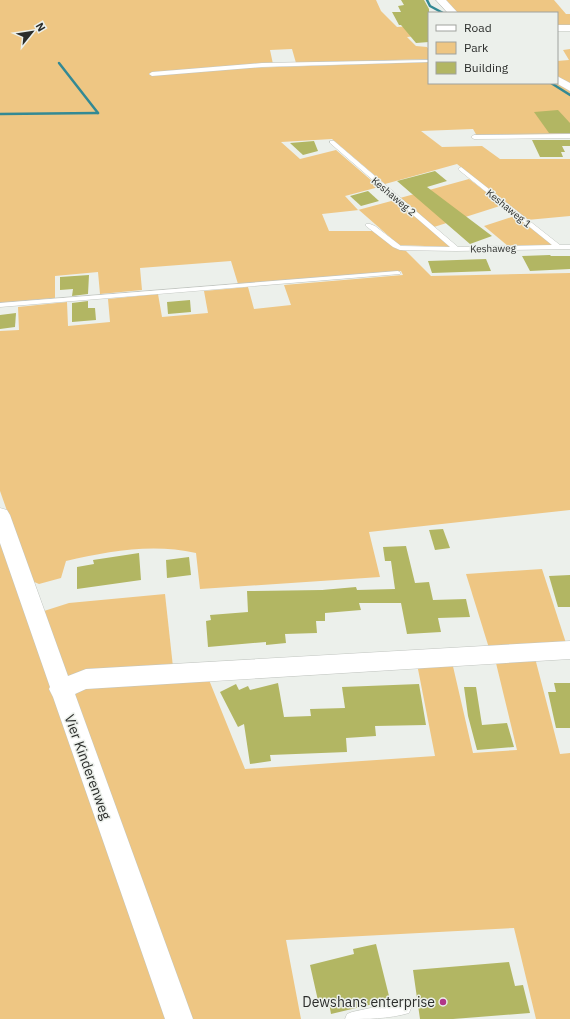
<svg xmlns="http://www.w3.org/2000/svg" width="570" height="1019" font-family="'IBM Plex Sans',sans-serif">
<style>
.green{fill:#eec683}
.lines{fill:none;stroke-linecap:round;stroke-linejoin:round}
.stream{stroke:#338994;stroke-width:2.5}
.building{fill:#b2b663}
.service-casing{stroke:#c1c5c0;stroke-width:1}
.minor-casing{stroke:#c1c5c0;stroke-width:1}
.service{fill:#fff;fill-rule:evenodd}
.minor{fill:#fff;fill-rule:evenodd}
.poi-dot{fill:#b13689;stroke:#ecf0eb;stroke-width:1.5}
.labels{text-anchor:middle;stroke-width:3;stroke-linejoin:round;paint-order:stroke}
.far-street-label{font-size:10px;fill:#2b2d2b;stroke:#ecf0eb}
.near-street-label{font-size:14px;fill:#2b2d2b;stroke:#ecf0eb}
.near-poi-label{font-size:14px;fill:#2b2d2b;stroke:#ecf0eb;text-anchor:end}
</style>
<rect width="100%" height="100%" fill="#ecf0eb"/>
<g class="green">
<path d="M0 0H376L381 11 397 27 429 25V35L407 37 416 46 427 47 429 50V59L296 63 292 49 270 50 273 64 212 67 214 69 429 62V83H557L570 90V134L477 136 473 129 421 131 442 147 482 146 500 159H570V216L527 220 457 164 385 184 332 139 281 142 300 159 336 150 379 187 345 196 358 210 395 200 451 247 399 245 359 210 322 214 329 231H377L389 244 397 249 406 251 431 276 570 273V510L369 532 380 577 200 589 196 553C153 543 108 551 66 561L61 578 39 584 32 581 0 491V331L19 330 18 307 67 302 68 326 110 322 108 299 158 294 162 317 208 313 204 291 248 287 254 309 291 305 284 285 403 275 401 271 238 284 231 261 140 268 142 290 100 294 98 272 55 276V298L0 303Z"/>
<path d="M444 0H554L566 14H570V28H557V13H458Z"/>
<path d="M570 49V85L557 77V61L569 60 563 50Z"/>
<path d="M469 179 503 205 434 227 400 198Z"/>
<path d="M515 216 553 245 508 246 484 226Z"/>
<path d="M0 538 168 1019H0Z"/>
<path d="M542 569 566 643 489 648 466 574Z"/>
<path d="M165 594 173 667 68 680 44 611 69 603Z"/>
<path d="M535 658 560 754 570 753V1019H536L514 928 286 940 301 1019H190L75 696 77 690 207 675 245 769 435 756 417 664 452 662 473 753 517 750 495 659Z"/>
</g>
<g class="lines">
<g class="stream">
<path d="M427 0 430 6 443 13"/>
<path d="M59 63 98 113"/>
<path d="M551 83 570 95"/>
<path d="M0 114 98 113"/>
</g>
</g>
<g class="building">
<path d="M401 0H424L429 9V42L416 43 401 25H399L392 12H401L398 6 404 5Z"/>
<path d="M558 110 570 123V133H549L534 112Z"/>
<path d="M532 140H570V146H562L565 152H561L563 157H540Z"/>
<path d="M314 141 318 151 303 155 290 143Z"/>
<path d="M435 171 447 181 427 187 492 236 470 244 397 181Z"/>
<path d="M368 191 379 201 361 206 350 196Z"/>
<path d="M550 255 551 256H570V269L530 271 522 256Z"/>
<path d="M486 259 491 271 432 273 428 261Z"/>
<path d="M89 275 88 294 72 296 73 289 60 290V277Z"/>
<path d="M190 300 191 312 168 314 167 302Z"/>
<path d="M88 301V308H95L96 320 72 322V303Z"/>
<path d="M16 313 15 327 0 329V315Z"/>
<path d="M443 529 450 548 435 550 429 530Z"/>
<path d="M406 546 415 583 429 582 433 600 466 599 470 617 438 618 441 632 407 634 401 603H359L361 610 325 613V621H316L317 633 285 634 286 643 266 645V642L208 647 206 621 211 620 210 615 248 612 247 591 322 590 356 587 357 590 395 589 391 561H385L383 547Z"/>
<path d="M139 553 141 580 77 589V567L94 564 93 560Z"/>
<path d="M189 557 191 575 167 578 166 560Z"/>
<path d="M570 575V607H558L549 576Z"/>
<path d="M278 683 284 717 311 716 310 709 345 708 342 687 419 684 426 725 375 726 376 736 346 738 347 752 270 755 271 761 250 764 244 724 238 727 220 692 236 684 239 690 248 686 250 690Z"/>
<path d="M554 683H570V728H556L548 692H556Z"/>
<path d="M464 687H476L482 725 507 723 514 747 477 750 468 716Z"/>
<path d="M376 944 390 1000 331 1014 329 1003 319 1005 310 965 354 954 353 949Z"/>
<path d="M509 962 515 986 523 985 530 1013 453 1019H420L413 970Z"/>
</g>
<g class="lines">
<g class="service-casing">
<g id="service">
<path d="M429 60V62L262 67 152 76 149 74 152 72 262 63Z"/>
<path d="M570 134V138L474 139 471 137 474 135Z"/>
<path d="M330 141H334L458 247 552 245 459 170 458 169 461 167 560 245H570V249L456 251 400 250 393 247 366 226V224H370L375 226 401 246 450 247 330 143Z"/>
<path d="M398 271 401 273 400 274 0 307V303Z"/>
<path d="M404 1001 409 1003 411 1008 409 1013C389 1019 366 1019 345 1019L347 1014 352 1012Z"/>
</g>
</g>
<g class="minor-casing">
<g id="minor">
<path d="M436 0H446L458 13H448Z"/>
<rect x="557" y="25" width="13" height="6"/>
<path d="M557 76 570 83V91L556 83Z"/>
<path d="M0 508 7 510 10 515 68 676 86 669 570 641V659L86 689 75 694 193 1019H165L53 697 49 689 50 687 0 543Z"/>
</g>
</g>
<use href="#service" class="service"/>
<use href="#minor" class="minor"/>
</g>
<circle class="poi-dot" cx="443" cy="1002" r="4"/>
<g class="labels">
<g class="far-street-label">
<text transform="translate(394 196) rotate(40)" y="4">Keshaweg 2</text>
<text transform="translate(509 208) rotate(39)" y="4">Keshaweg 1</text>
<text transform="translate(493 248) rotate(-1)" y="4">Keshaweg</text>
</g>
<g class="near-street-label">
<text transform="translate(88 767) rotate(70)" y="5">Vier Kinderenweg</text>
</g>
<g class="near-poi-label">
<text x="435" y="1007">Dewshans enterprise</text>
</g>
</g>
<rect x="428" y="12" width="130" height="72" fill="#ecf0eb" stroke="#9fa29e"/>
<rect x="436" y="25" width="20" height="6" fill="#ffffff" stroke="#9fa29e"/>
<text x="464" y="32" font-size="12" fill="#2b2d2b">Road</text>
<rect x="436" y="42" width="20" height="12" fill="#eec683" stroke="#9fa29e"/>
<text x="464" y="52" font-size="12" fill="#2b2d2b">Park</text>
<rect x="436" y="62" width="20" height="12" fill="#b2b663" stroke="#9fa29e"/>
<text x="464" y="72" font-size="12" fill="#2b2d2b">Building</text>
<g transform="translate(32 32) rotate(60)" stroke="#ecf0eb" stroke-width="3" paint-order="stroke">
<path d="M0-3L7 15L0 10L-7 15Z" fill="#2b2d2b"/>
<text y="-6" font-size="11" font-weight="bold" text-anchor="middle" fill="#2b2d2b">N</text>
</g>
</svg>
